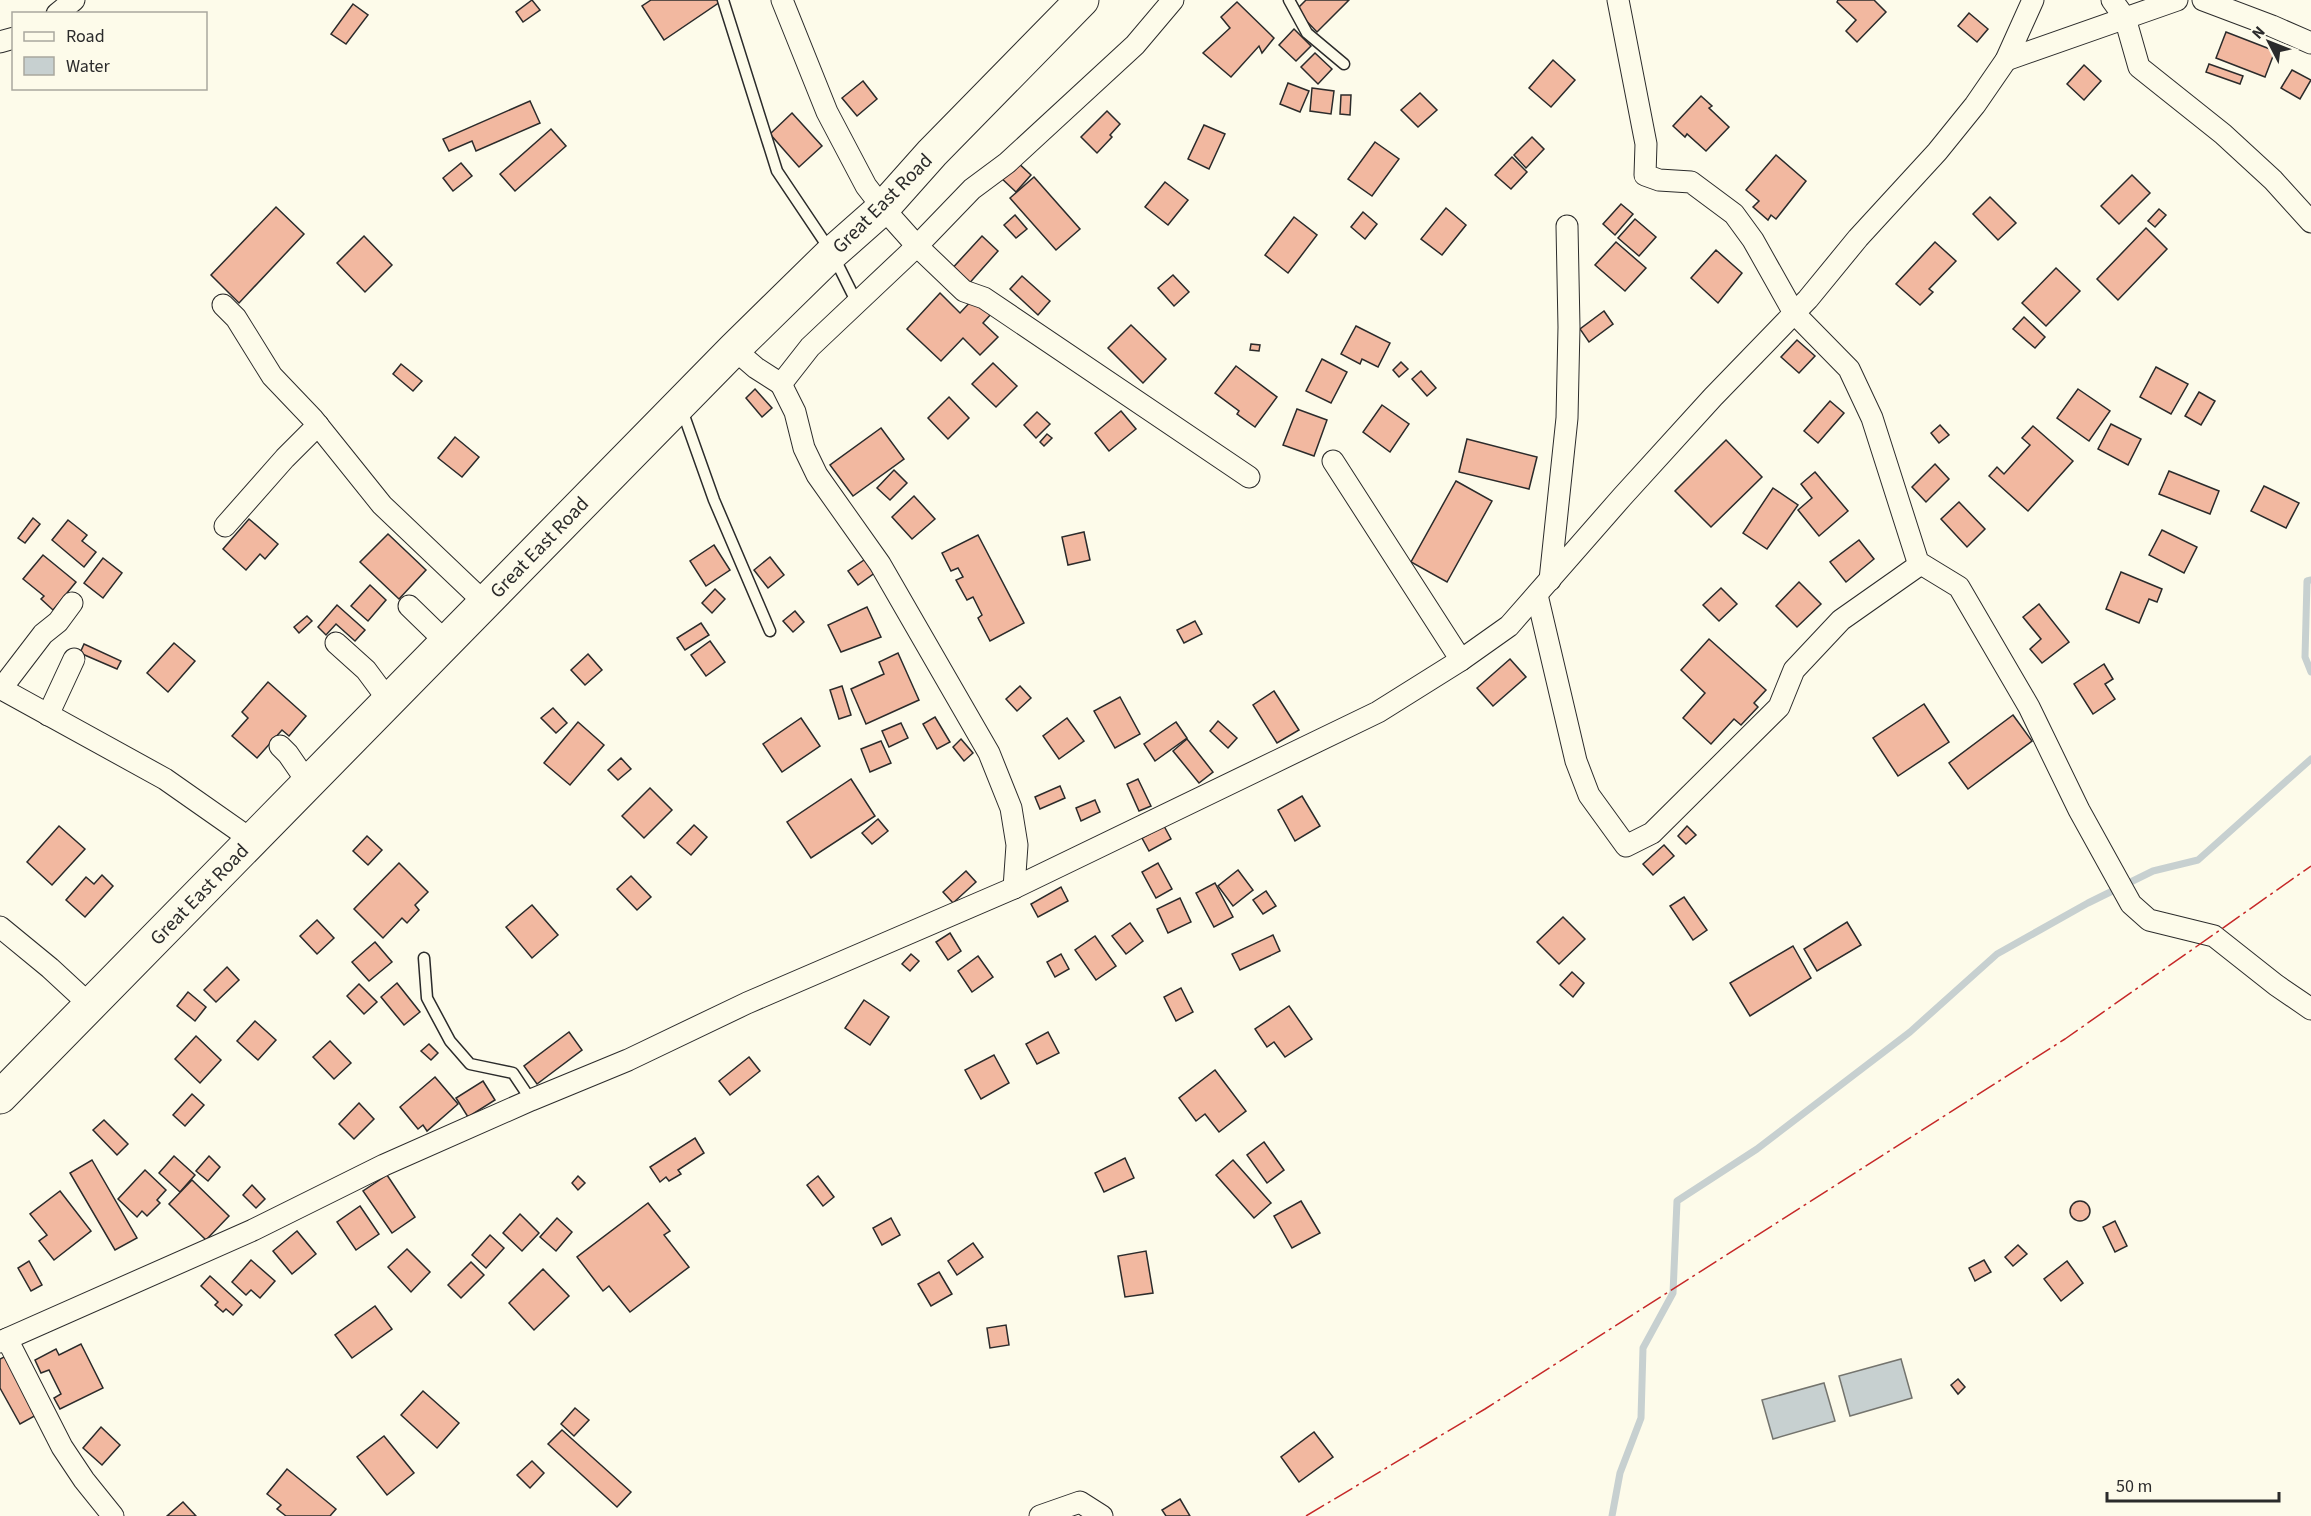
<svg xmlns="http://www.w3.org/2000/svg" width="2311" height="1516" font-family="'Source Sans 3',sans-serif">
<style>
.water{fill:#c7d0d0;stroke:#74746e;stroke-width:1.5}
.lines{fill:none;stroke-linecap:round;stroke-linejoin:round}
.stream{stroke:#c7d0d0;stroke-width:7}
.building{fill:#f2b8a0;stroke:#2b2b2b;stroke-width:1.5}
.service-casing{stroke:#2b2b2b;stroke-width:13}
.minor-casing{stroke:#2b2b2b;stroke-width:23}
.trunk-casing{stroke:#2b2b2b;stroke-width:35}
.service{stroke:#fdfbea;stroke-width:10}
.minor{stroke:#fdfbea;stroke-width:21}
.trunk{stroke:#fdfbea;stroke-width:33}
.power{stroke:#c62828;stroke-width:1.5;stroke-dasharray:21 4.5 3 4.5;stroke-linecap:butt}
.labels{text-anchor:middle;stroke-width:4.5;stroke-linejoin:round;paint-order:stroke}
.street-label{font-size:20px;fill:#2b2b2b;stroke:#fdfbea}
</style>
<rect width="100%" height="100%" fill="#fdfbea"/>
<g class="water">
<path d="M1901 1359 1912 1398 1850 1416 1839 1376Z"/>
<path d="M1824 1383 1835 1421 1773 1439 1762 1400Z"/>
</g>
<g class="lines">
<g class="stream">
<path d="M2311 580 2307 581 2305 657 2311 672"/>
<path d="M1612 1516 1620 1473 1641 1418 1643 1348 1673 1293 1677 1201 1757 1149 1910 1032 1997 954 2088 903 2153 871 2198 860 2311 759"/>
</g>
</g>
<g class="building">
<path d="M532 0 540 10 523 22 516 12Z"/>
<path d="M651 0H719L720 2 664 40 642 6Z"/>
<path d="M1306 0H1349L1317 32 1296 10Z"/>
<path d="M1838 0H1874L1886 12 1857 42 1846 31 1856 20 1837 2Z"/>
<path d="M1237 2 1274 38 1262 53 1259 46 1231 77 1203 53 1230 28 1221 17Z"/>
<path d="M353 4 368 15 346 44 331 34Z"/>
<path d="M1969 13 1988 29 1977 42 1958 26Z"/>
<path d="M1294 29 1311 46 1296 61 1279 45Z"/>
<path d="M2226 32 2275 51 2265 77 2216 58Z"/>
<path d="M1315 53 1332 69 1318 84 1301 67Z"/>
<path d="M1553 60 1575 80 1551 107 1529 88Z"/>
<path d="M2209 64 2243 76 2240 84 2206 72Z"/>
<path d="M2084 65 2101 81 2084 100 2067 84Z"/>
<path d="M2292 70 2311 80 2300 99 2281 88Z"/>
<path d="M863 81 877 99 857 116 842 98Z"/>
<path d="M1288 83 1309 91 1300 112 1280 104Z"/>
<path d="M1312 88 1334 91 1331 114 1310 111Z"/>
<path d="M1420 93 1437 110 1418 127 1401 110Z"/>
<path d="M1341 95H1351L1350 115 1340 114Z"/>
<path d="M1701 96 1712 106 1709 108 1729 127 1706 151 1687 134 1685 137 1673 126Z"/>
<path d="M530 101 540 123 476 151 472 141 449 151 443 139Z"/>
<path d="M1107 111 1120 124 1110 135 1112 137 1097 153 1081 137Z"/>
<path d="M792 113 822 146 799 167 770 134Z"/>
<path d="M1204 125 1225 134 1209 169 1188 159Z"/>
<path d="M551 129 566 146 515 191 500 174Z"/>
<path d="M1532 137 1544 149 1526 168 1514 155Z"/>
<path d="M1375 142 1399 159 1372 196 1348 179Z"/>
<path d="M1776 155 1806 181 1776 219 1771 215 1768 220 1753 207 1759 201 1746 190Z"/>
<path d="M1512 157 1527 172 1511 189 1495 175Z"/>
<path d="M1014 159 1031 175 1016 192 999 176Z"/>
<path d="M461 163 472 176 453 191 443 178Z"/>
<path d="M2132 175 2150 193 2119 224 2101 206Z"/>
<path d="M1034 177 1080 229 1056 250 1010 198Z"/>
<path d="M1165 182 1188 200 1168 225 1145 207Z"/>
<path d="M1990 197 2016 223 1998 240 1973 214Z"/>
<path d="M1621 204 1633 214 1615 235 1603 224Z"/>
<path d="M276 207 304 234 239 303 211 275Z"/>
<path d="M1446 208 1466 225 1442 255 1421 239Z"/>
<path d="M2159 209 2166 215 2155 227 2148 221Z"/>
<path d="M1363 212 1377 224 1365 239 1351 227Z"/>
<path d="M1015 215 1027 229 1016 238 1004 225Z"/>
<path d="M1294 217 1317 235 1288 273 1265 255Z"/>
<path d="M1635 219 1656 237 1639 256 1618 238Z"/>
<path d="M2146 228 2167 249 2118 300 2097 279Z"/>
<path d="M364 236 392 265 365 292 337 263Z"/>
<path d="M982 236 998 251 966 287 949 272Z"/>
<path d="M1616 242 1646 268 1625 291 1595 265Z"/>
<path d="M1935 242 1956 261 1929 289 1933 292 1920 305 1896 284Z"/>
<path d="M1716 250 1742 273 1718 303 1691 278Z"/>
<path d="M2056 268 2080 291 2046 326 2022 303Z"/>
<path d="M1173 275 1189 292 1174 306 1158 288Z"/>
<path d="M1022 276 1050 301 1038 315 1010 289Z"/>
<path d="M940 293 960 313 974 298 991 314 983 323 998 337 980 355 963 338 941 361 907 329Z"/>
<path d="M1604 311 1613 324 1589 342 1580 329Z"/>
<path d="M2024 317 2045 337 2035 348 2013 329Z"/>
<path d="M1131 325 1166 359 1143 383 1108 348Z"/>
<path d="M1356 326 1390 343 1378 367 1362 359 1360 364 1341 354Z"/>
<path d="M1797 340 1815 356 1799 373 1781 357Z"/>
<path d="M1251 344 1260 345 1259 351 1250 350Z"/>
<path d="M1322 359 1347 372 1331 403 1306 391Z"/>
<path d="M1401 362 1408 369 1399 377 1393 370Z"/>
<path d="M993 363 1017 386 996 407 972 384Z"/>
<path d="M401 364 422 381 413 391 393 374Z"/>
<path d="M1236 366 1277 397 1255 427 1237 414 1239 411 1215 393Z"/>
<path d="M2156 367 2188 384 2171 414 2140 397Z"/>
<path d="M1421 371 1436 388 1427 396 1412 379Z"/>
<path d="M755 389 772 408 762 417 746 398Z"/>
<path d="M2078 389 2110 411 2089 441 2057 418Z"/>
<path d="M2199 392 2215 401 2201 425 2185 416Z"/>
<path d="M949 397 969 418 948 439 928 418Z"/>
<path d="M1830 401 1844 413 1818 443 1804 431Z"/>
<path d="M1382 405 1409 424 1390 452 1363 432Z"/>
<path d="M1297 409 1327 420 1314 456 1283 445Z"/>
<path d="M1121 411 1136 429 1109 451 1095 433Z"/>
<path d="M1037 412 1050 424 1036 438 1024 425Z"/>
<path d="M2111 424 2141 439 2128 465 2098 449Z"/>
<path d="M1940 425 1949 435 1939 443 1931 433Z"/>
<path d="M2033 426 2073 461 2028 511 1989 476 1997 467 2004 474 2030 445 2022 438Z"/>
<path d="M881 428 904 459 853 496 830 465Z"/>
<path d="M1047 434 1052 438 1044 446 1040 442Z"/>
<path d="M455 437 479 457 462 477 438 458Z"/>
<path d="M1467 439 1537 457 1529 489 1459 472Z"/>
<path d="M1726 440 1762 477 1711 527 1675 491Z"/>
<path d="M1935 464 1949 479 1926 502 1912 487Z"/>
<path d="M894 470 907 483 890 500 877 488Z"/>
<path d="M2169 471 2219 491 2210 514 2159 494Z"/>
<path d="M1815 472 1848 511 1819 536 1798 510 1812 498 1801 484Z"/>
<path d="M1456 481 1492 501 1447 582 1411 562Z"/>
<path d="M2264 486 2299 503 2286 528 2251 511Z"/>
<path d="M1773 488 1798 505 1767 549 1743 533Z"/>
<path d="M914 496 935 519 912 539 892 517Z"/>
<path d="M1959 502 1985 529 1967 547 1941 519Z"/>
<path d="M33 518 40 524 25 543 18 538Z"/>
<path d="M249 519 278 544 265 559 260 554 246 570 223 549Z"/>
<path d="M68 520 87 535 82 541 96 552 84 567 52 540Z"/>
<path d="M2162 530 2197 547 2184 573 2149 555Z"/>
<path d="M1084 532 1090 560 1068 565 1062 537Z"/>
<path d="M388 534 426 570 399 599 360 562Z"/>
<path d="M978 535 1024 623 990 641 978 618 982 615 973 597 967 600 956 580 963 577 958 568 951 571 942 553Z"/>
<path d="M1859 540 1874 559 1846 582 1830 562Z"/>
<path d="M714 545 730 570 706 586 690 561Z"/>
<path d="M43 555 76 582 53 610 41 599 44 596 23 579Z"/>
<path d="M770 557 784 575 768 588 754 570Z"/>
<path d="M103 558 122 573 103 598 84 583Z"/>
<path d="M867 558 876 572 858 585 848 571Z"/>
<path d="M2121 572 2162 589 2157 602 2149 599 2139 623 2106 609Z"/>
<path d="M1799 582 1821 604 1797 627 1776 606Z"/>
<path d="M370 585 386 600 368 621 351 606Z"/>
<path d="M1721 588 1737 604 1719 621 1703 605Z"/>
<path d="M715 589 725 599 712 613 702 603Z"/>
<path d="M2039 604 2069 642 2042 663 2030 649 2041 639 2023 617Z"/>
<path d="M337 605 365 630 355 641 336 624 326 635 318 627Z"/>
<path d="M867 607 881 637 841 652 828 625Z"/>
<path d="M795 611 804 622 793 632 783 621Z"/>
<path d="M307 616 312 621 299 633 294 627Z"/>
<path d="M1195 621 1202 634 1184 643 1177 630Z"/>
<path d="M701 623 709 635 685 650 677 638Z"/>
<path d="M1709 639 1766 690 1754 703 1758 707 1741 725 1734 719 1711 744 1683 718 1705 693 1681 670Z"/>
<path d="M710 641 725 662 706 676 691 655Z"/>
<path d="M174 643 195 661 168 692 147 673Z"/>
<path d="M84 644 121 661 117 669 80 653Z"/>
<path d="M898 653 919 700 866 724 851 689 884 674 879 662Z"/>
<path d="M588 654 602 670 585 685 571 670Z"/>
<path d="M1510 659 1526 677 1493 706 1477 688Z"/>
<path d="M2104 664 2113 679 2105 684 2115 699 2093 714 2074 684Z"/>
<path d="M268 682 306 716 289 736 282 730 257 758 232 736 248 718 242 712Z"/>
<path d="M842 686 851 715 839 719 830 690Z"/>
<path d="M1020 686 1031 698 1017 711 1006 699Z"/>
<path d="M1274 691 1299 730 1277 743 1253 705Z"/>
<path d="M1120 697 1140 734 1115 748 1094 711Z"/>
<path d="M1924 704 1949 742 1898 776 1873 738Z"/>
<path d="M553 708 567 723 556 733 541 718Z"/>
<path d="M2013 715 2032 741 1968 789 1949 763Z"/>
<path d="M935 717 950 742 937 749 923 724Z"/>
<path d="M801 718 820 746 782 772 763 744Z"/>
<path d="M1067 718 1084 741 1059 759 1043 736Z"/>
<path d="M1218 721 1237 738 1228 748 1210 731Z"/>
<path d="M578 722 604 745 570 785 544 763Z"/>
<path d="M1176 722 1187 738 1155 761 1144 744Z"/>
<path d="M901 723 908 738 889 747 882 731Z"/>
<path d="M961 739 973 753 964 761 953 747Z"/>
<path d="M1187 739 1213 772 1199 783 1173 751Z"/>
<path d="M881 741 891 763 870 772 861 749Z"/>
<path d="M621 758 631 769 618 780 608 770Z"/>
<path d="M851 779 875 816 811 858 787 822Z"/>
<path d="M1138 779 1151 806 1139 811 1127 784Z"/>
<path d="M1060 786 1065 798 1040 809 1035 797Z"/>
<path d="M650 788 672 810 644 838 622 816Z"/>
<path d="M1302 796 1320 826 1295 841 1278 810Z"/>
<path d="M1095 800 1100 812 1081 821 1076 808Z"/>
<path d="M878 819 888 831 872 844 862 833Z"/>
<path d="M694 825 707 837 691 855 677 843Z"/>
<path d="M59 826 85 849 52 885 27 862Z"/>
<path d="M1164 826 1171 839 1149 851 1142 838Z"/>
<path d="M1687 826 1696 835 1686 844 1678 836Z"/>
<path d="M367 836 382 850 368 865 353 851Z"/>
<path d="M1664 845 1674 856 1653 875 1643 864Z"/>
<path d="M399 863 428 892 415 905 419 910 407 923 402 918 383 938 354 909Z"/>
<path d="M1158 863 1172 889 1156 898 1142 872Z"/>
<path d="M1238 870 1253 890 1233 906 1218 886Z"/>
<path d="M966 871 976 882 953 903 943 892Z"/>
<path d="M102 875 113 886 85 917 66 900 86 877 94 884Z"/>
<path d="M631 876 651 897 637 910 617 889Z"/>
<path d="M1215 883 1233 917 1214 927 1196 893Z"/>
<path d="M1061 887 1068 901 1038 917 1031 904Z"/>
<path d="M1266 891 1276 906 1263 914 1253 900Z"/>
<path d="M1684 897 1707 930 1693 940 1670 906Z"/>
<path d="M1180 898 1191 922 1168 933 1157 909Z"/>
<path d="M532 905 558 935 532 958 506 927Z"/>
<path d="M1563 917 1585 939 1559 964 1537 942Z"/>
<path d="M317 920 334 938 317 954 300 936Z"/>
<path d="M1847 922 1861 945 1817 971 1804 949Z"/>
<path d="M1130 923 1143 941 1126 954 1112 936Z"/>
<path d="M950 933 961 951 948 960 936 942Z"/>
<path d="M1273 935 1280 951 1240 970 1232 954Z"/>
<path d="M1095 936 1116 966 1096 980 1075 950Z"/>
<path d="M375 942 392 962 369 981 352 962Z"/>
<path d="M1793 946 1811 978 1750 1016 1730 983Z"/>
<path d="M911 954 919 961 910 971 902 964Z"/>
<path d="M1061 954 1069 969 1055 977 1047 962Z"/>
<path d="M978 956 993 977 972 992 958 971Z"/>
<path d="M227 967 239 980 216 1002 204 990Z"/>
<path d="M1572 972 1584 983 1573 997 1560 985Z"/>
<path d="M397 983 420 1012 404 1025 381 997Z"/>
<path d="M359 984 377 1002 364 1014 347 996Z"/>
<path d="M1181 988 1193 1012 1176 1021 1164 997Z"/>
<path d="M188 992 206 1007 195 1021 177 1006Z"/>
<path d="M864 1000 889 1017 870 1045 845 1028Z"/>
<path d="M1289 1006 1312 1039 1285 1057 1274 1042 1267 1047 1255 1029Z"/>
<path d="M255 1021 276 1040 258 1060 237 1041Z"/>
<path d="M569 1032 582 1050 537 1084 524 1066Z"/>
<path d="M1048 1032 1059 1053 1037 1064 1026 1044Z"/>
<path d="M196 1036 221 1060 200 1083 175 1059Z"/>
<path d="M330 1041 351 1063 334 1079 313 1057Z"/>
<path d="M429 1044 438 1053 431 1060 421 1051Z"/>
<path d="M994 1055 1009 1083 981 1099 965 1070Z"/>
<path d="M749 1057 760 1071 730 1095 719 1081Z"/>
<path d="M1215 1070 1246 1111 1219 1132 1205 1114 1196 1121 1179 1098Z"/>
<path d="M435 1077 458 1104 427 1131 423 1125 418 1129 400 1107Z"/>
<path d="M483 1081 495 1100 468 1117 456 1098Z"/>
<path d="M192 1094 204 1105 185 1126 173 1115Z"/>
<path d="M359 1103 374 1119 354 1139 339 1124Z"/>
<path d="M104 1120 128 1144 117 1155 93 1130Z"/>
<path d="M695 1138 704 1153 678 1170 681 1174 669 1181 666 1177 660 1182 650 1167Z"/>
<path d="M1264 1142 1284 1170 1267 1183 1247 1155Z"/>
<path d="M174 1156 195 1175 180 1192 159 1173Z"/>
<path d="M209 1156 220 1167 208 1181 196 1171Z"/>
<path d="M1125 1158 1134 1178 1104 1192 1095 1173Z"/>
<path d="M92 1160 137 1238 115 1250 70 1173Z"/>
<path d="M1233 1160 1271 1203 1254 1218 1216 1175Z"/>
<path d="M145 1170 166 1190 157 1200 160 1203 147 1216 142 1211 137 1217 118 1199Z"/>
<path d="M387 1175 415 1217 392 1233 363 1191Z"/>
<path d="M578 1176 585 1183 578 1190 572 1183Z"/>
<path d="M818 1176 834 1197 823 1206 807 1185Z"/>
<path d="M192 1180 229 1216 206 1240 169 1204Z"/>
<path d="M252 1185 265 1199 256 1208 243 1195Z"/>
<path d="M60 1191 91 1231 54 1260 39 1241 47 1235 30 1214Z"/>
<path d="M1301 1201 1320 1233 1292 1248 1274 1216Z"/>
<circle cx="2080" cy="1211" r="10"/>
<path d="M648 1203 670 1231 664 1235 689 1267 630 1312 609 1286 603 1291 577 1257Z"/>
<path d="M360 1206 379 1234 356 1250 337 1222Z"/>
<path d="M520 1214 539 1233 522 1251 503 1233Z"/>
<path d="M557 1218 572 1232 556 1251 540 1237Z"/>
<path d="M891 1218 900 1235 882 1245 873 1228Z"/>
<path d="M2115 1221 2127 1246 2115 1252 2103 1227Z"/>
<path d="M297 1231 316 1254 292 1274 273 1251Z"/>
<path d="M490 1235 504 1248 486 1268 472 1255Z"/>
<path d="M973 1243 983 1257 957 1275 948 1261Z"/>
<path d="M2018 1245 2027 1254 2013 1266 2005 1257Z"/>
<path d="M407 1249 430 1272 411 1292 388 1267Z"/>
<path d="M1146 1251 1153 1293 1125 1297 1118 1256Z"/>
<path d="M251 1260 275 1281 260 1298 251 1290 246 1295 232 1282Z"/>
<path d="M1984 1260 1991 1272 1975 1281 1969 1268Z"/>
<path d="M29 1261 42 1285 31 1291 18 1268Z"/>
<path d="M2067 1261 2083 1283 2061 1301 2044 1279Z"/>
<path d="M471 1262 484 1275 461 1298 448 1285Z"/>
<path d="M543 1269 569 1296 534 1330 509 1303Z"/>
<path d="M939 1272 952 1294 931 1306 918 1284Z"/>
<path d="M210 1276 242 1305 233 1315 226 1309 223 1312 215 1305 218 1302 201 1286Z"/>
<path d="M375 1306 392 1329 352 1358 335 1335Z"/>
<path d="M1006 1325 1009 1345 990 1348 987 1328Z"/>
<path d="M81 1344 103 1388 60 1409 54 1398 61 1394 49 1370 41 1373 35 1360 56 1349 59 1355Z"/>
<path d="M8 1355 40 1413 20 1424 0 1388V1359Z"/>
<path d="M1958 1379 1965 1387 1958 1394 1951 1385Z"/>
<path d="M423 1391 459 1423 437 1448 401 1415Z"/>
<path d="M575 1408 589 1420 574 1436 561 1424Z"/>
<path d="M101 1427 120 1445 102 1465 83 1448Z"/>
<path d="M562 1430 631 1492 617 1507 548 1444Z"/>
<path d="M1314 1432 1333 1457 1299 1482 1281 1457Z"/>
<path d="M384 1436 414 1473 387 1495 357 1457Z"/>
<path d="M532 1461 544 1473 530 1488 517 1475Z"/>
<path d="M287 1469 336 1509 330 1516H286L277 1509 281 1505 267 1494Z"/>
<path d="M1180 1499 1190 1516H1166L1162 1510Z"/>
<path d="M183 1502 196 1516H167Z"/>
</g>
<g class="lines">
<g class="service-casing">
<g id="service">
<path d="M723 0 777 171 832 253 857 303"/>
<path d="M1289 0 1307 33 1344 64"/>
<path d="M682 410 714 500 770 631"/>
<path d="M424 958 427 998 450 1041 470 1064 513 1073 531 1100"/>
</g>
</g>
<g class="minor-casing">
<g id="minor">
<path d="M782 0 827 112 866 186 883 208 917 246 964 291 984 298 1249 477"/>
<path d="M1618 0 1646 144 1645 175 1659 180 1691 182 1734 214 1753 240 1794 313 1849 369 1872 418 1918 562 1959 587 2029 707 2079 810 2131 904 2149 920 2214 936 2276 985 2311 1009"/>
<path d="M2112 0 2125 18 2139 67 2223 134 2273 180 2311 222"/>
<path d="M2203 0 2272 26 2311 43"/>
<path d="M57 14 74 0"/>
<path d="M0 42 14 38"/>
<path d="M2006 60 2177 0"/>
<path d="M223 305 236 318 272 376 313 419 382 505 485 603"/>
<path d="M734 349 756 368 781 384 810 347 917 246 972 189 1007 163 1135 45 1173 0"/>
<path d="M781 384 795 412 804 448 817 475 880 564 989 753 1011 808 1017 845 1014 888"/>
<path d="M1333 461 1461 660"/>
<path d="M225 526 285 458 318 425"/>
<path d="M1550 580 1567 418 1569 327 1567 226"/>
<path d="M1537 595 1576 761 1589 795 1626 846 1652 833 1779 707 1794 670 1841 620 1915 568 1918 562"/>
<path d="M409 606 446 642"/>
<path d="M336 643 366 670 389 701"/>
<path d="M0 688 165 779 252 840"/>
<path d="M1 689 43 634 58 622 72 603"/>
<path d="M48 715 74 659"/>
<path d="M280 746 288 754 308 783"/>
<path d="M0 927 50 968 90 1005"/>
<path d="M7 1339 62 1447 84 1480 113 1516"/>
<path d="M0 1342 253 1230 384 1165 531 1100 628 1060 747 1003 1014 888 1378 712 1461 660 1509 626 1622 497 1713 397 1808 299 1858 238 1937 152 1975 105 2006 60 2033 0"/>
<path d="M1040 1516 1080 1502 1102 1516"/>
</g>
</g>
<g class="trunk-casing">
<path id="trunk" d="M0 1097 734 349 832 253 883 208 932 153 1082 0"/>
</g>
<use href="#service" class="service"/>
<use href="#minor" class="minor"/>
<use href="#trunk" class="trunk"/>
<path class="power" d="M1306 1516 1485 1409 2065 1039 2311 866"/>
</g>
<g class="labels">
<g class="street-label">
<text transform="translate(882 203) rotate(-45)" y="7">Great East Road</text>
<text transform="translate(539 547) rotate(-46)" y="7">Great East Road</text>
<text transform="translate(199 894) rotate(-46)" y="7">Great East Road</text>
</g>
</g>
<rect x="12" y="12" width="195" height="78" fill="#fdfbea" stroke="#a9a89e" stroke-width="1.5"/>
<rect x="24" y="32" width="30" height="9" fill="#fdfbea" stroke="#a9a89e" stroke-width="1.5"/>
<text x="66" y="42" font-size="18" fill="#2b2b2b">Road</text>
<rect x="24" y="57" width="30" height="18" fill="#c7d0d0" stroke="#a9a89e" stroke-width="1.5"/>
<text x="66" y="72" font-size="18" fill="#2b2b2b">Water</text>
<g transform="translate(2269 42) rotate(312)" stroke="#fdfbea" stroke-width="4.5" paint-order="stroke">
<path d="M0-4.5L10 22L0 15L-10 22Z" fill="#2b2b2b"/>
<text y="-9" font-size="16" font-weight="bold" text-anchor="middle" fill="#2b2b2b">N</text>
</g>
<path d="M2107 1492v9h172v-9" fill="none" stroke="#2b2b2b" stroke-width="3"/>
<text x="2116" y="1492" font-size="18" fill="#2b2b2b" stroke="#fdfbea" stroke-width="4.5" paint-order="stroke">50 m</text>
</svg>
